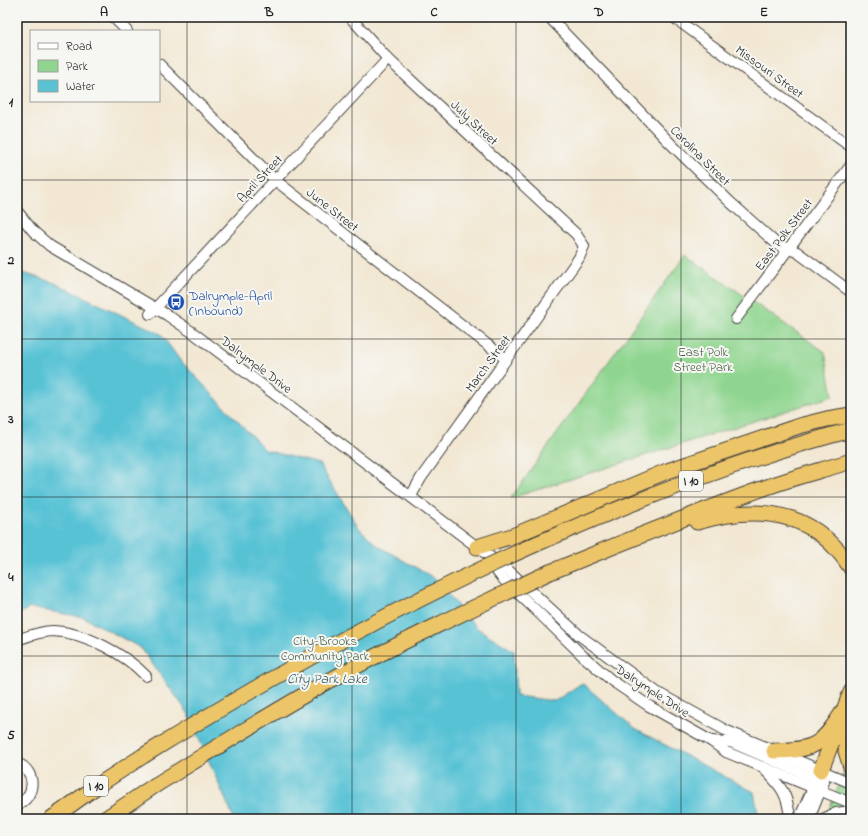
<svg xmlns="http://www.w3.org/2000/svg" width="868" height="836" font-family="'Indie Flower',sans-serif">
<style>
.green{fill:#8fd58f;stroke:#567856}
.water{fill:#59c2d5;stroke:#3a6f78}
.lines{fill:none;stroke-linecap:round;stroke-linejoin:round}
.minor-casing{stroke:#3c3a37;stroke-width:12}
.highway-casing{stroke:#3c3a37;stroke-width:17}
.minor{stroke:#fff;stroke-width:10}
.highway{stroke:#edc569;stroke-width:15}
.highway-bridge-casing{stroke:#3c3a37;stroke-width:17;stroke-linecap:butt}
.highway-bridge{stroke:#edc569;stroke-width:15}
.grid{fill:none;stroke:#1c1c1c;stroke-width:1;stroke-opacity:0.55}
.labels{text-anchor:middle;stroke-width:4;stroke-linejoin:round;paint-order:stroke}
.shield{fill:#f6f6f2;stroke:#5d5d5c;stroke-width:1}
.shield-label{font-size:12px;font-weight:bold;fill:#1c1c1c}
.street-label{font-size:13px;fill:#1c1c1c;stroke:#f6f6f2}
.transit-label{font-size:13px;fill:#164399;stroke:#f6f6f2;text-anchor:start}
.park-label{font-size:13px;fill:#445d44;stroke:#f6f6f2}
.water-label{font-size:14px;font-style:italic;fill:#345e66;stroke:#f6f6f2}
.neatline{fill:none;stroke:#1c1c1c;stroke-width:1.5}
.grid-label{font-size:13px;text-anchor:middle;font-weight:bold;fill:#1c1c1c}
</style>
<rect width="100%" height="100%" fill="#f6f6f2"/>
<filter id="ink" filterUnits="userSpaceOnUse"><feTurbulence type="fractalNoise" baseFrequency=".025" numOctaves="2"/><feDisplacementMap in="SourceGraphic" scale="8" xChannelSelector="R" yChannelSelector="G"/><feConvolveMatrix kernelMatrix="1 2 1 2 8 2 1 2 1" color-interpolation-filters="sRGB"/></filter>
<filter id="wash" filterUnits="userSpaceOnUse"><feTurbulence type="fractalNoise" baseFrequency=".012" numOctaves="4" result="noise"/><feDisplacementMap in="SourceGraphic" scale="16" xChannelSelector="R" yChannelSelector="G"/><feGaussianBlur stdDeviation="0.9" result="paint"/><feColorMatrix in="noise" values="0 0 0 0 0 0 0 0 0 0 0 0 0 0 0 0 0 1.4 0 .05"/><feComposite in="paint" operator="in"/></filter>
<g filter="url(#wash)">
<rect width="100%" height="100%" fill="#f2e7d2"/>
<g class="green">
<path d="M685 255 825 352 833 396 511 498Z"/>
<path d="M851 756V819H825Z"/>
</g>
<path class="water" d="M17 271 55 283 161 334 179 359 265 450 319 464 359 528 378 546 434 578 477 628 514 651 516 696 555 701 582 683 635 729 754 792 759 819H234L188 713 141 648 83 617 30 608 17 615Z"/>
</g>
<g filter="url(#ink)">
<g class="lines">
<g class="minor-casing">
<g id="minor">
<path d="M113 17 127 31"/>
<path d="M350 17 388 59 576 234 584 246 579 258 421 478 411 496"/>
<path d="M549 17 671 144 730 202 778 245 797 252 851 292"/>
<path d="M673 17 851 147"/>
<path d="M159 64 275 180 506 359"/>
<path d="M17 211 33 231 50 246 167 315 192 332 509 571 579 635 658 693 725 730 851 783"/>
<path d="M150 314 388 59"/>
<path d="M736 319 851 165"/>
<path d="M489 561 502 578 541 615 582 655 611 680 649 706 711 741 726 752 851 803"/>
<path d="M17 640C28 636 41 631 53 631 84 632 125 654 146 676"/>
<path d="M711 741 730 742 824 782"/>
<path d="M17 763C37 771 36 797 17 805"/>
<path d="M765 770C782 787 788 795 790 819"/>
<path d="M799 819 816 781"/>
<path d="M809 819 823 784"/>
<path d="M823 819 836 813 851 811"/>
</g>
</g>
<g class="highway-casing">
<g id="highway">
<path d="M697 522C758 504 814 510 851 568"/>
<path d="M536 544C638 499 743 458 851 430"/>
<path d="M477 547 515 535 667 471 799 426 827 419 851 415"/>
<path d="M550 572C622 543 694 513 767 487 795 477 823 470 851 461"/>
<path d="M848 724 846 751 851 767"/>
<path d="M774 751C814 750 821 746 842 713"/>
<path d="M821 770 851 692"/>
<path d="M51 819 97 786 143 756"/>
<path d="M105 819 154 786"/>
</g>
</g>
<use href="#minor" class="minor"/>
<use href="#highway" class="highway"/>
<g class="highway-bridge-casing">
<g id="highway-bridge">
<path d="M143 756C270 677 399 605 536 544"/>
<path d="M154 786C211 751 268 715 327 682 400 642 475 607 550 572"/>
</g>
</g>
<use href="#highway-bridge" class="highway-bridge"/>
</g>
</g>
<path class="grid" d="M187 17V819M352 17V819M516 17V819M681 17V819M17 180H851M17 339H851M17 497H851M17 656H851"/>
<defs>
<g id="bus-disc" transform="scale(0.9)"><circle r="9.5" fill="#1a4fb4" stroke="#f6f6f2"/><path d="M-5-6H5V4H4V6H2V4H-2V6H-4V4H-5ZM-3.5-4V0h7V-4ZM-3.5 1.2v1.5H-2V1.2ZM2 1.2v1.5H3.5V1.2Z" fill="#fff"/></g>
</defs>
<g fill-rule="evenodd">
<use href="#bus-disc" x="176" y="302"/>
</g>
<g class="labels">
<g class="shield">
<rect x="679" y="471" width="24" height="20" rx="3"/>
<rect x="84" y="776" width="24" height="20" rx="3"/>
</g>
<g class="shield-label">
<text x="691" y="485">I 10</text>
<text x="96" y="790">I 10</text>
</g>
<g class="street-label">
<text transform="translate(770 71) rotate(36)" y="5">Missouri Street</text>
<text transform="translate(475 122) rotate(43)" y="5">July Street</text>
<text transform="translate(701 155) rotate(45)" y="5">Carolina Street</text>
<text transform="translate(259 178) rotate(-47)" y="5">April Street</text>
<text transform="translate(333 209) rotate(38)" y="5">June Street</text>
<text transform="translate(783 234) rotate(-53)" y="5">East Polk Street</text>
<text transform="translate(487 363) rotate(-54)" y="5">March Street</text>
<text transform="translate(257 364) rotate(37)" y="5">Dalrymple Drive</text>
<text transform="translate(653 690) rotate(33)" y="5">Dalrymple Drive</text>
</g>
<g class="transit-label">
<text x="189" y="300">Dalrymple-April<tspan x="189" dy="15">(Inbound)</tspan></text>
</g>
<g class="park-label">
<text x="703" y="356">East Polk<tspan x="703" dy="15">Street Park</tspan></text>
<text x="325" y="645">City-Brooks<tspan x="325" dy="15">Community Park</tspan></text>
</g>
<g class="water-label">
<text x="327" y="683">City Park Lake</text>
</g>
</g>
<rect width="868" height="836" fill="none" stroke="#f6f6f2" stroke-width="44"/>
<rect x="30" y="30" width="130" height="72" fill="#f6f6f2" stroke="#9f9f9c"/>
<rect x="38" y="43" width="20" height="6" fill="#ffffff" stroke="#9f9f9c"/>
<text x="66" y="50" font-size="12" fill="#1c1c1c">Road</text>
<rect x="38" y="60" width="20" height="12" fill="#8fd58f" stroke="#9f9f9c"/>
<text x="66" y="70" font-size="12" fill="#1c1c1c">Park</text>
<rect x="38" y="80" width="20" height="12" fill="#59c2d5" stroke="#9f9f9c"/>
<text x="66" y="90" font-size="12" fill="#1c1c1c">Water</text>
<rect x="22" y="22" width="824" height="792" class="neatline"/>
<g class="grid-label">
<text x="104" y="16">A</text>
<text x="269" y="16">B</text>
<text x="434" y="16">C</text>
<text x="599" y="16">D</text>
<text x="764" y="16">E</text>
<text x="11" y="106">1</text>
<text x="11" y="264">2</text>
<text x="11" y="423">3</text>
<text x="11" y="581">4</text>
<text x="11" y="739">5</text>
</g>
</svg>
